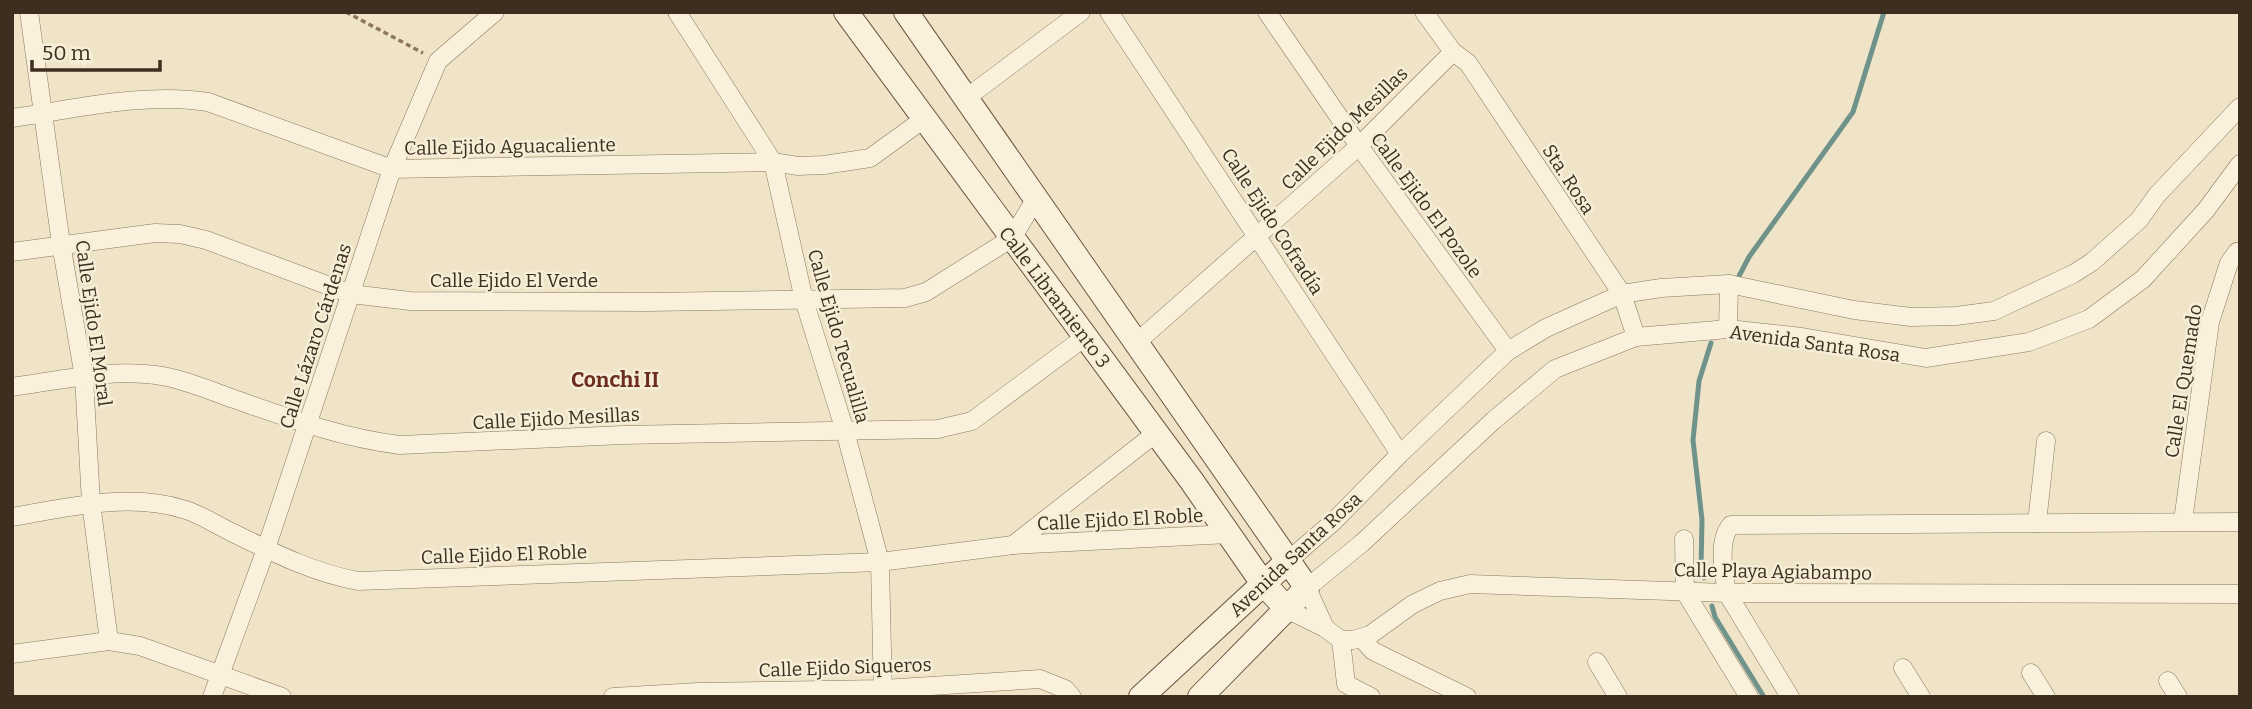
<svg xmlns="http://www.w3.org/2000/svg" width="2252" height="709" font-family="Bitter,serif">
<style>
.lines{fill:none;stroke-linecap:round;stroke-linejoin:round}
.stream{stroke:#6f938a;stroke-width:5}
.street-casing{stroke:#8d765c;stroke-width:19}
.secondary-casing{stroke:#6f573f;stroke-width:26}
.path{stroke:#8d765c;stroke-width:3.5;stroke-dasharray:5 3.5;stroke-linecap:butt}
.street{stroke:#faf1dc;stroke-width:18}
.secondary{stroke:#faf1dc;stroke-width:24}
.labels{text-anchor:middle;stroke-width:5;stroke-linejoin:round;paint-order:stroke}
.street-label{font-size:19px;fill:#3d2e20;stroke:#f7eed8}
.neighbourhood-label{font-size:21px;font-weight:bold;fill:#6b2e1e;stroke:#f7eed8}
</style>
<rect width="100%" height="100%" fill="#f0e4c8"/>
<g class="lines">
<g class="stream">
<path d="M1739 276 1749 257 1853 112 1884 12"/>
<path d="M1704 578 1701 569 1702 520 1693 440 1699 381 1711 343"/>
<path d="M1712 606 1715 617 1764 697"/>
</g>
<g class="street-casing">
<g id="street">
<path d="M29 12 61 244 84 377 91 503 109 641"/>
<path d="M677 12 773 162 804 300 845 431 880 562 883 697"/>
<path d="M1109 12 1400 454"/>
<path d="M1267 12 1359 146 1508 351"/>
<path d="M1424 12 1453 52 1468 63 1622 294 1636 337"/>
<path d="M965 99 1081 12"/>
<path d="M12 118C76 109 144 92 208 102L392 169 773 162 798 166 824 165 870 158 924 119"/>
<path d="M12 252 155 233 180 234 206 240 351 294 410 301 648 302 905 298 926 292 1012 238 1035 200"/>
<path d="M1728 329 1729 284"/>
<path d="M1136 343 1359 146 1453 52"/>
<path d="M12 387C61 380 113 368 162 376 186 380 211 391 234 399 288 418 342 438 400 445L623 435 938 429 972 421 1085 337"/>
<path d="M12 517C69 507 130 492 186 510 201 515 215 524 229 531 270 551 313 573 358 581L880 562 1013 545 1229 534"/>
<path d="M2183 521 2210 322 2229 263 2237 252 2240 253"/>
<path d="M2037 523 2046 441"/>
<path d="M1684 539 1685 592 1749 697"/>
<path d="M1013 545 1156 433"/>
<path d="M1289 560 1333 522 1400 454 1508 351 1546 328 1622 294 1661 288 1729 284 1854 310 1911 317 1956 316 1994 311 2073 274 2092 262 2139 220 2157 195 2240 107"/>
<path d="M1288 610 1325 628 1341 640H1353L1370 635 1413 604 1440 591 1470 584 1727 593 2240 594"/>
<path d="M1325 628 1307 588 1362 543 1494 420 1555 369 1636 337 1728 329 1802 337 1926 358 2029 342 2089 319 2143 279 2206 210 2240 164"/>
<path d="M1361 638 1373 651 1467 697"/>
<path d="M1341 640 1346 684 1371 697"/>
<path d="M12 654 109 641 140 646 282 697"/>
<path d="M1597 662 1618 697"/>
<path d="M1903 668 1921 697"/>
<path d="M2031 673 2046 697"/>
<path d="M2168 681 2178 697"/>
<path d="M212 697 266 549 392 169 438 61 495 12"/>
<path d="M613 697 698 692 883 689 1040 679 1065 689 1072 697"/>
<path d="M1790 697 1727 593C1724 573 1717 541 1731 525L2240 522"/>
</g>
</g>
<g class="secondary-casing">
<g id="secondary">
<path d="M846 12 1191 480 1262 582 1288 610"/>
<path d="M906 12 1307 588 1200 697"/>
<path d="M1141 697 1289 560"/>
</g>
</g>
<path class="path" d="M346 12 423 53"/>
<use href="#street" class="street"/>
<use href="#secondary" class="secondary"/>
</g>
<g class="labels">
<g class="street-label">
<text transform="translate(1344 128) rotate(-44)" y="7">Calle Ejido Mesillas</text>
<text transform="translate(510 146) rotate(-1)" y="7">Calle Ejido Aguacaliente</text>
<text transform="translate(1569 179) rotate(57)" y="7">Sta. Rosa</text>
<text transform="translate(1427 205) rotate(54)" y="7">Calle Ejido El Pozole</text>
<text transform="translate(1273 221) rotate(57)" y="7">Calle Ejido Cofradía</text>
<text x="514" y="287">Calle Ejido El Verde</text>
<text transform="translate(1055 297) rotate(53)" y="7">Calle Libramiento 3</text>
<text transform="translate(94 323) rotate(82)" y="7">Calle Ejido El Moral</text>
<text transform="translate(315 336) rotate(-72)" y="7">Calle Lázaro Cárdenas</text>
<text transform="translate(839 336) rotate(74)" y="7">Calle Ejido Tecualilla</text>
<text transform="translate(1815 343) rotate(8)" y="7">Avenida Santa Rosa</text>
<text transform="translate(2183 381) rotate(-81)" y="7">Calle El Quemado</text>
<text transform="translate(556 418) rotate(-3)" y="7">Calle Ejido Mesillas</text>
<text transform="translate(1120 519) rotate(-3)" y="7">Calle Ejido El Roble</text>
<text transform="translate(504 554) rotate(-2)" y="7">Calle Ejido El Roble</text>
<text transform="translate(1295 554) rotate(-43)" y="7">Avenida Santa Rosa</text>
<text transform="translate(1773 571) rotate(1)" y="7">Calle Playa Agiabampo</text>
<text transform="translate(845 667) rotate(-2)" y="7">Calle Ejido Siqueros</text>
</g>
<g class="neighbourhood-label">
<text x="615" y="387">Conchi II</text>
</g>
</g>
<rect width="2252" height="709" fill="none" stroke="#3d2e20" stroke-width="28"/>
<path d="M32 60v10h128v-10" fill="none" stroke="#3d2e20" stroke-width="3.5"/>
<text x="42" y="60" font-size="21" fill="#3d2e20" stroke="#f7eed8" stroke-width="5" paint-order="stroke">50 m</text>
</svg>
